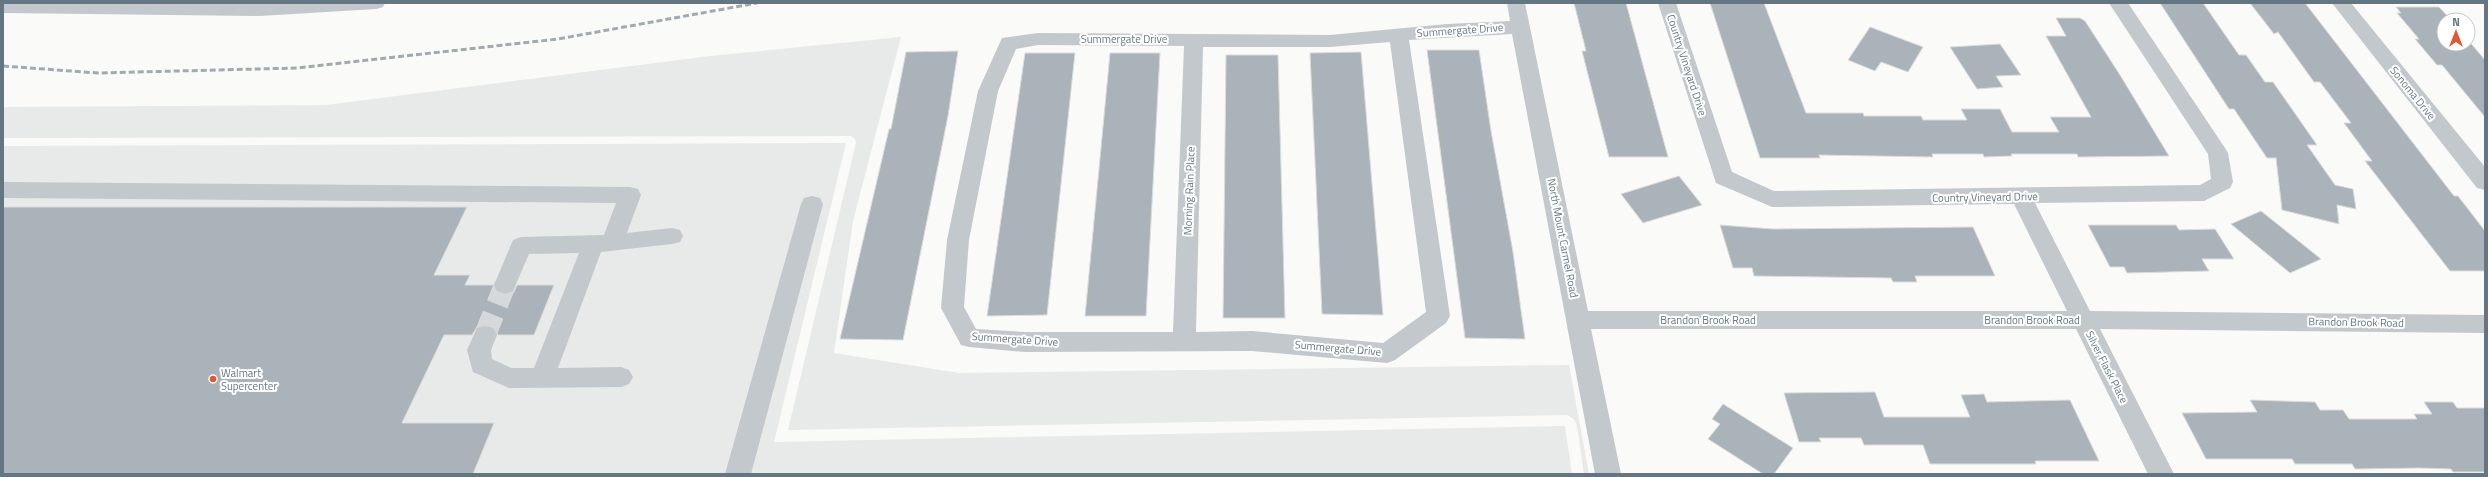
<svg xmlns="http://www.w3.org/2000/svg" width="2488" height="477" font-family="'Titillium Web',sans-serif">
<style>
.built{fill:#e8e9e9}
.building{fill:#aab3b9;stroke:#dcdcda}
.lines{fill:none;stroke-linecap:round;stroke-linejoin:round}
.minor-tunnel{stroke:#d5d9db;stroke-width:22;stroke-dasharray:22 11;stroke-linecap:butt}
.minor{fill:#c3c8cc;fill-rule:evenodd}
.rail{stroke:#a2aab0;stroke-width:3;stroke-dasharray:6 3;stroke-linecap:butt}
.poi-dot{fill:#e4572e;stroke:#fff;stroke-width:1.5}
.labels{text-anchor:middle;stroke-width:4;stroke-linejoin:round;paint-order:stroke}
.street-label{font-size:11px;fill:#657683;stroke:#fff}
.poi-label{font-size:11px;fill:#657683;stroke:#fff;text-anchor:start}
</style>
<rect width="100%" height="100%" fill="#fafaf8"/>
<g class="built">
<path d="M901 37 853 221 834 353 959 373 1569 365 1589 474H1584L1577 426 1574 419 1567 415 788 430 856 143 855 139 851 136 3 138V107L326 105 710 56Z"/>
<path d="M846 143 774 442 1565 426 1572 474H3V146Z"/>
</g>
<g class="building">
<path d="M1574 3H1626L1668 157H1609L1582 51H1586Z"/>
<path d="M1710 3H1764L1806 113H1863L1864 116H1921L1923 120H1967L1961 109H2000L2012 132H2059L2050 117H2091L2046 36H2066L2056 18H2080L2085 21 2120 75 2169 156 2078 157 2077 154H2011L2012 156 1984 157 1983 154H1932L1933 157 1819 155 1820 158H1760Z"/>
<path d="M2160 3H2203L2239 55H2246L2265 82H2273L2317 145H2307L2335 185 2353 189 2356 209 2337 205 2339 224 2282 210 2276 158H2267L2234 109H2229Z"/>
<path d="M2250 3H2305L2454 196H2458L2485 231V271H2450L2365 161H2372L2344 123H2351L2320 82H2314L2278 32 2274 34Z"/>
<path d="M2396 7H2439L2451 20H2444V44H2468V40L2485 60V117L2442 65H2437L2415 39H2419L2397 13H2401Z"/>
<path d="M1870 27 1923 47 1908 72 1881 62 1875 71 1848 60Z"/>
<path d="M2000 44 2021 75 1996 76 2003 87 1977 89 1950 47Z"/>
<path d="M1427 50H1479L1491 131 1513 252 1525 339 1465 338Z"/>
<path d="M958 51 948 116 903 340 840 339 889 129H891L906 52Z"/>
<path d="M1361 52 1383 315 1322 314 1310 53Z"/>
<path d="M1025 53H1075L1047 315 987 316Z"/>
<path d="M1110 53H1160L1146 316H1085Z"/>
<path d="M1226 55H1278L1285 318H1223Z"/>
<path d="M1679 176 1702 205 1643 223 1621 194Z"/>
<path d="M3 207H467L434 275H470L465 285H493L496 292 504 295 514 292 517 285H554L534 335H498L494 327 485 325 477 327 472 335H444L402 423H494L473 474H3Z"/>
<path d="M2261 211 2321 259 2290 273 2231 224Z"/>
<path d="M1720 225 1773 229 1973 227 1995 276H1915L1917 282H1893L1891 278 1754 276 1752 268H1733Z"/>
<path d="M2088 225H2176L2179 230 2215 229 2234 259H2202L2209 271 2127 273 2124 267H2110Z"/>
<path d="M1875 392 1884 417H1970L1961 395 1984 394 1987 402 2070 400 2099 461H2035L2036 464H1930L1923 445H1864L1861 438H1819L1821 442H1799L1784 393Z"/>
<path d="M2250 400 2315 402 2320 410H2343L2349 419H2417L2414 414H2432L2424 402H2453L2457 408H2485V472H2453L2451 469 2419 468 2355 469 2352 464H2295L2292 459H2206L2182 413 2257 412Z"/>
<path d="M1723 404 1793 448 1774 474H1763L1708 439 1720 424 1712 419Z"/>
</g>
<g class="lines">
<path class="minor-tunnel" d="M485 335 505 285"/>
<g class="minor">
<path d="M3 3H385L383 7 376 9 260 16 3 13Z"/>
<path d="M1507 3H1525L1588 311H2067L2014 204 1772 207 1716 183 1658 3H1676L1732 172 1774 191 2200 185 2211 179 2208 154 2109 3H2128L2225 148 2228 153 2233 182 2230 188 2204 201 2035 203 2090 311 2485 315V333L2100 329 2174 474H2148L2076 329H1591L1621 474H1595L1512 34 1409 40 1450 316 1446 323 1395 360 1387 363 1252 351 1025 352 969 347 961 345 941 308 947 240 978 91 1002 38 1038 33 1330 35 1447 24 1510 21ZM1390 42 1426 312 1383 343 1252 331 1196 332 1203 47H1330ZM1038 45 1184 46 1173 332H1025L976 329 964 307 969 240 998 91 1016 49Z"/>
<path d="M2332 3H2351L2485 167V190L2477 188Z"/>
<path d="M3 182 630 187 638 189 641 195 627 233 672 228 680 230 683 236 680 242 672 244 601 252 558 368 621 367 629 370 633 377 629 384 621 387 509 388 473 372 467 350 477 328 485 326 493 328 497 335 491 350 492 359 511 368H534L579 253 529 254 513 291 505 294 497 291 494 285 513 240 521 237 604 235 616 203 3 198Z"/>
<path d="M812 196 820 198 823 204 751 474H725L801 204 804 198Z"/>
</g>
<path class="rail" d="M3 66 98 73 297 68 558 39 757 3"/>
</g>
<circle class="poi-dot" cx="213" cy="379" r="4"/>
<g class="labels">
<g class="street-label">
<text transform="translate(1460 30) rotate(-4)" y="4">Summergate Drive</text>
<text x="1124" y="43">Summergate Drive</text>
<text transform="translate(1687 65) rotate(72)" y="4">Country Vineyard Drive</text>
<text transform="translate(2413 93) rotate(51)" y="4">Sonoma Drive</text>
<text transform="translate(1189 191) rotate(-88)" y="4">Morning Rain Place</text>
<text transform="translate(1985 197) rotate(-1)" y="4">Country Vineyard Drive</text>
<text transform="translate(1563 238) rotate(79)" y="4">North Mount Carmel Road</text>
<text x="1708" y="324">Brandon Brook Road</text>
<text x="2032" y="324">Brandon Brook Road</text>
<text transform="translate(2356 322) rotate(1)" y="4">Brandon Brook Road</text>
<text transform="translate(1015 339) rotate(4)" y="4">Summergate Drive</text>
<text transform="translate(1338 348) rotate(5)" y="4">Summergate Drive</text>
<text transform="translate(2107 367) rotate(63)" y="4">Silver Flask Place</text>
</g>
<g class="poi-label">
<text x="221" y="377">Walmart<tspan x="221" dy="13">Supercenter</tspan></text>
</g>
</g>
<rect width="2488" height="477" fill="none" stroke="#657683" stroke-width="8"/>
<g transform="translate(2456 32)"><circle r="19" fill="#ffffff" stroke="#c1c8cd"/>
<path d="M0-3L7 15L0 10L-7 15Z" fill="#e4572e"/>
<text y="-6" font-size="11" font-weight="bold" text-anchor="middle" fill="#657683">N</text>
</g>
</svg>
